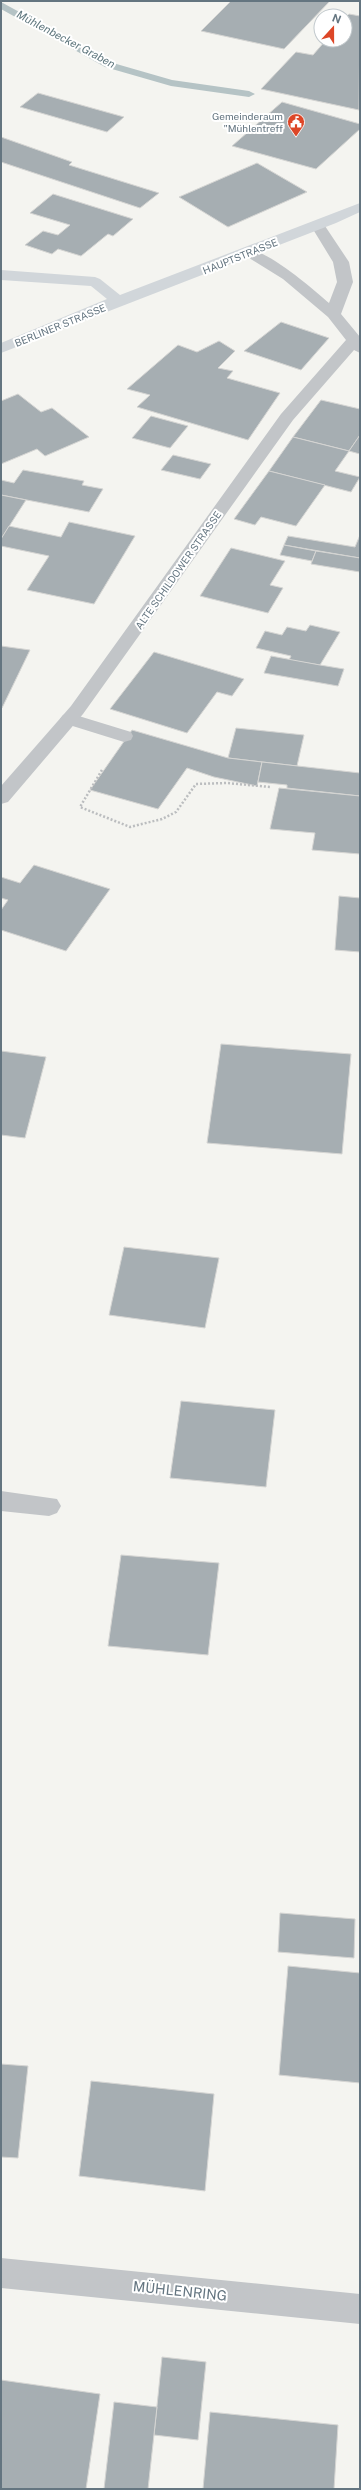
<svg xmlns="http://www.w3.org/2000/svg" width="361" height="2490" font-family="'Public Sans',sans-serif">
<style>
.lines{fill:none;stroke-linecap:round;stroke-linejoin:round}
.stream{fill:#b5c3c5;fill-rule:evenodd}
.building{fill:#a6aeb2;stroke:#d5d5d3}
.path{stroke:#bbbdbf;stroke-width:2.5;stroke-dasharray:2 2;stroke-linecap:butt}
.lane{fill:#c2c5c8;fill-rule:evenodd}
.street{fill:#c2c5c8;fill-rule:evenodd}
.secondary{fill:#d1d6da;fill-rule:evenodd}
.labels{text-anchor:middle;stroke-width:4;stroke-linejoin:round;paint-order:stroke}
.far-poi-label{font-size:10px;fill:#647580;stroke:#fff;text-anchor:end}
.far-street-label{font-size:10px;fill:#647580;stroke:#fff}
.far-water-label{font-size:11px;font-style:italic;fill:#5f777e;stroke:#fff}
.near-street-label{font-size:14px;fill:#647580;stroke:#fff}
</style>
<rect width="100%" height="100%" fill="#f4f4f0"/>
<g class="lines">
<path class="stream" d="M1 2 113 63 172 80 249 91 255 94 249 97 171 86 105 67 1 9Z"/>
</g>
<g class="building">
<path d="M231 1H330L284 49 201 31Z"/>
<path d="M349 14 360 16 359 110 261 89 296 52 313 55 326 40H345V18Z"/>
<path d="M38 93 124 117 107 132 20 107Z"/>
<path d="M282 102 360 124V129L316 169 232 146Z"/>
<path d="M1 137 72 162 69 165 159 193 140 208 1 162Z"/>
<path d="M257 163 307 192 228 227 179 197Z"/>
<path d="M53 194 133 219 113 236 108 234 81 256 58 249 52 254 25 245 43 231 58 235 70 225 30 213Z"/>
<path d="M281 322 329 338 301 370 244 351Z"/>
<path d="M219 341 235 351 218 368 233 371 227 378 280 393 248 440 137 407 150 395 127 389 178 345 197 352Z"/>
<path d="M18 394 41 412 52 408 89 437 45 456 37 449 1 464V401Z"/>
<path d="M321 400 360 409V435L349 451 293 437Z"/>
<path d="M151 416 188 426 170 448 132 438Z"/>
<path d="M360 435V454L349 451Z"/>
<path d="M293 437 349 451 335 471 360 477 351 492 269 471Z"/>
<path d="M173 455 211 464 200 479 161 470Z"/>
<path d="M23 470 84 481 82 485 103 489 89 512 1 495V480L14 483Z"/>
<path d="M269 471 325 485 296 526 261 517 255 525 234 519Z"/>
<path d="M1 495 26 500 1 539Z"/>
<path d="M69 522 135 536 94 604 27 590 49 556 1 546V539L9 526 61 537Z"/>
<path d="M360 535V558L284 545 288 536 355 547Z"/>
<path d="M284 545 316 551 312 561 280 555Z"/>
<path d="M231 548 285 561 270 585 283 588 268 613 200 596Z"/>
<path d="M316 551 360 558V572L311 564Z"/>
<path d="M310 625 340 632 320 665 289 660 291 656 256 648 265 631 282 635 287 627 306 631Z"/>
<path d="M1 646 30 650 2 708H1Z"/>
<path d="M154 652 244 679 232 696 217 692 187 733 110 709Z"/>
<path d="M271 656 320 665 344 669 338 686 264 673Z"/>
<path d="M236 728 304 735 297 766 228 758Z"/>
<path d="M132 730 228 758 262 762 257 786 214 777 187 768 158 809 90 790Z"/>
<path d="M262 762 360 773V796L287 788V785L258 782Z"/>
<path d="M279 788 360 796V854L312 850 315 833 270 829Z"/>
<path d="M34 865 110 889 66 951 1 930V910L8 900 1 898V877L20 883Z"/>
<path d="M339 896 360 898V952L335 950Z"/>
<path d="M221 1044 351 1054 342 1154 207 1143Z"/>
<path d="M1 1051 46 1057 25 1138 1 1135Z"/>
<path d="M124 1247 219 1258 205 1328 109 1315Z"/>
<path d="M181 1401 275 1410 266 1487 170 1478Z"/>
<path d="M121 1555 219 1563 208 1655 108 1646Z"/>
<path d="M280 1913 355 1919 354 1958 278 1952Z"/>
<path d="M288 1966 360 1973V2083L279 2075Z"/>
<path d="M1 2064 28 2066 18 2158 1 2157Z"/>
<path d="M91 2081 214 2094 205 2191 79 2176Z"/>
<path d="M162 2357 206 2362 198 2440 154 2435Z"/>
<path d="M1 2380 100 2394 86 2489H1Z"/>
<path d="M114 2402 157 2407 148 2489H104Z"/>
<path d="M210 2412 338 2425 334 2489H203Z"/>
</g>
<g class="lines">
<path class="path" d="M102 770 80 807 130 827 162 819 176 812 196 784 227 783 270 787"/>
<g class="lane">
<path d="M69 713 131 732 133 736 131 740 124 742 63 723 60 719 63 715Z"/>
<path d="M1 1491 57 1499 61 1506 57 1513 49 1516 1 1511Z"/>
</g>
<g class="street">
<path d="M318 222 323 223 349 262 353 282 341 314 360 337V353L354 350 293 420 83 714 8 802 1 804V786L71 706 281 414 346 340 328 317 283 279 241 253 244 250C263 245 314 290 329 303L337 282 333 262 311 226Z"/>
<path d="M1 2258 360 2294V2324L1 2288Z"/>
</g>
<path class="secondary" d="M360 203V212L336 223 1 353V343L107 299 91 286 1 280V270L95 277 100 279 120 295Z"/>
</g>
<defs>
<g id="civic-pin" transform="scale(0.9)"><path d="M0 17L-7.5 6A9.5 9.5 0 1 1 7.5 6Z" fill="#dd4627" stroke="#fff"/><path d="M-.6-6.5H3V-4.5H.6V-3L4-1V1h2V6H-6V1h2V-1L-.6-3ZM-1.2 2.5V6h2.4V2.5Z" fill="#fff"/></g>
</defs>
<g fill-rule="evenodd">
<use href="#civic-pin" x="296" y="122"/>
</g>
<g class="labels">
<g class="far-poi-label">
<text x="283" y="120">Gemeinderaum<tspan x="283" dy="12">"Mühlentreff</tspan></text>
</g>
<g class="far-street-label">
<text transform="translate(240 256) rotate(-22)" y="4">HAUPTSTRASSE</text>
<text transform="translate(60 325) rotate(-22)" y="4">BERLINER STRASSE</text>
<text transform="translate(178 570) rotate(-55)" y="4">ALTE SCHILDOWER STRASSE</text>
</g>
<g class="far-water-label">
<text transform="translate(66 39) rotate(28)" y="4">Mühlenbecker Graben</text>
</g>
<g class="near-street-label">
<text transform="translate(180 2291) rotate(6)" y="5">MÜHLENRING</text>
</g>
</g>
<rect width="361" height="2490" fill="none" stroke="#647580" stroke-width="4"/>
<g transform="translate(333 28) rotate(21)"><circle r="19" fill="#ffffff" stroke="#c1c8cc"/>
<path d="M0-3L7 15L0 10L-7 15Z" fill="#dd4627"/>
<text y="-6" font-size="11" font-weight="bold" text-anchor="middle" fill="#647580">N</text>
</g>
</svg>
